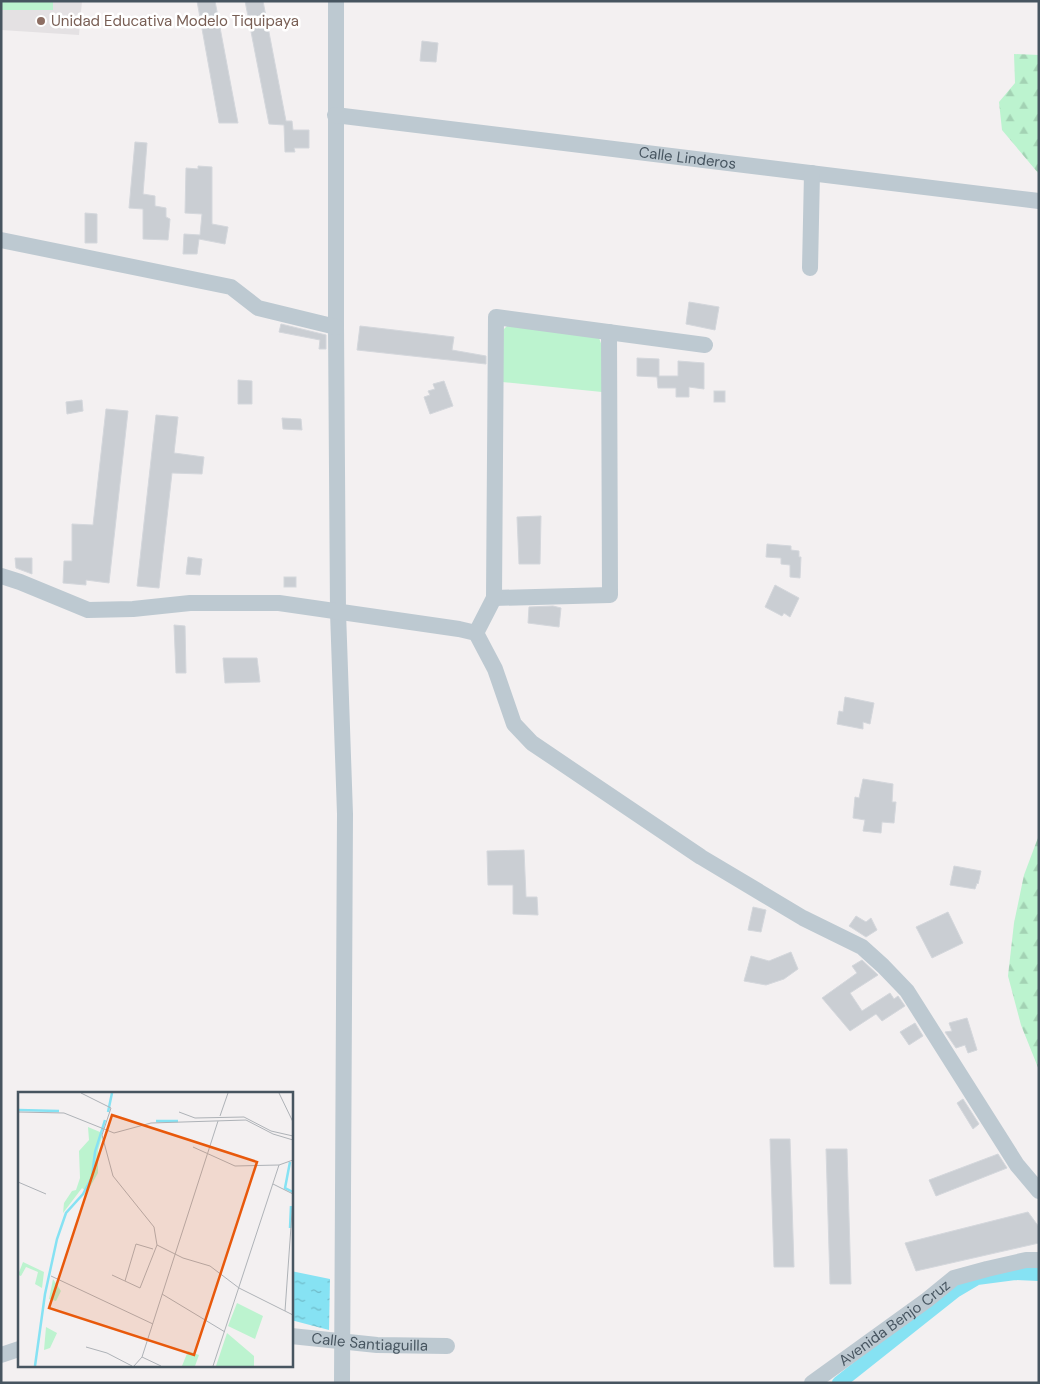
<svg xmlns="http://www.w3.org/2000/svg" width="1040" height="1384" font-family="'DM Sans',sans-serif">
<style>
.education{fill:#e4e1e3}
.green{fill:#bcf3cf}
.forest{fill:url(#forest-firs)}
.water{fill:url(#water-ripples)}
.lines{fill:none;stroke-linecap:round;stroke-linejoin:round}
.canal{stroke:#86e2f3;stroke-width:14}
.building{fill:#caced3;stroke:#d4d7dc}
.minor{stroke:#bdc9d1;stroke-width:16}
.education-dot{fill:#8d6e63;stroke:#fff;stroke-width:2}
.labels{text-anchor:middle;stroke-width:5;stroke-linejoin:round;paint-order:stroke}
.education-label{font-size:15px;fill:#785e54;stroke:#fff;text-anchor:start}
.street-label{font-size:15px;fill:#475560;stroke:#fff}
.inset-river{fill:none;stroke:#86e2f3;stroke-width:2.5}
.inset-road{fill:none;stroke:#aeb2b7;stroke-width:1}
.view{fill:#e8590c;fill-opacity:0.15;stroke:#e8590c;stroke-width:2.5}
.inset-edge{fill:none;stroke:#475560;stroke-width:2.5}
</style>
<defs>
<pattern id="forest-firs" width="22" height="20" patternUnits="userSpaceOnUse" patternTransform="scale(1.25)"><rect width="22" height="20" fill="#bcf3cf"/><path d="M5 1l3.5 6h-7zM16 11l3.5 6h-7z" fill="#a3d2b4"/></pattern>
<pattern id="water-ripples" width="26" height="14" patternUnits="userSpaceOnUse" patternTransform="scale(1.25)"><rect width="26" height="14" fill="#86e2f3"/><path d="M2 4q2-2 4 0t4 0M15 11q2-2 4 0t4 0" fill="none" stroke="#6fbac8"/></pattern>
</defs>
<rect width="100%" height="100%" fill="#f3f0f1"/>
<path class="education" d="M1 1H82L79 35 1 30Z"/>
<g class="green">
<rect x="1" y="1" width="52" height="9"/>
<path d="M508 325 599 338 602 346V392L502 382 503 330Z"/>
</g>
<g class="forest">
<path d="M1014 54 1039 55V174L1002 130 999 102 1015 83Z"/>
<path d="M1039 835V1070L1021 1025 1008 976 1014 923 1024 875Z"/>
</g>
<path class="water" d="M291 1271 330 1279 329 1330 291 1320Z"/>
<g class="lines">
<path class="canal" d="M839 1383 955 1291 977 1278 1015 1273 1039 1274"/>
</g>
<g class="building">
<path d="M197 1H215L238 123H219Z"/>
<path d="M245 1H263L286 121H292L293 130H309V148H294L295 152H285L284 125 269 124Z"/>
<path d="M422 41 438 43 436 62 420 61Z"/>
<path d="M135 142 147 143 143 194 155 196V206L166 208V217L170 219 168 240 143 239V209L129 208Z"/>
<path d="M198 166 212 167V224L228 227 225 244 199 239 197 254H183L184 234 200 235 202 214 185 213 186 168 198 169Z"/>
<path d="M85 213 97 214V243H85Z"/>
<path d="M689 302 719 307 715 330 686 324Z"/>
<path d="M281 324 326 335V349H319L320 340 279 332Z"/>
<path d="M360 326 454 337 452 350 486 356V364L357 350Z"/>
<path d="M637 358 659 359V376H678V361L704 363V389L689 387V397H676V388H658L657 377 637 376Z"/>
<path d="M238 380 252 381V404H238Z"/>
<path d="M444 381 453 406 430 414 424 397 430 395 428 391 435 389 433 384Z"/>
<rect x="714" y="391" width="11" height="11"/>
<path d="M82 400 83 411 67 414 66 402Z"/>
<path d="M106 409 128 411 109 583 86 580V585L63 583 64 561H72V524L93 525Z"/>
<path d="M156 415 178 417 174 453 204 457 202 474 172 473 159 588 137 586Z"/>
<path d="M282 418 301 419 302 430 283 429Z"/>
<path d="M541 516 540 564H519L517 517Z"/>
<path d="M767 544 791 546V550L799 551V557H801L800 578 790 577V565L781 564V558L766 557Z"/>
<path d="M188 557 202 559 200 575 186 574Z"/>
<path d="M15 558H32V574L16 568Z"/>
<rect x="284" y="577" width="12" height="10"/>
<path d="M775 585 799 598 790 617 784 613 782 616 765 607Z"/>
<path d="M553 606 561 608 559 627 528 623 529 607Z"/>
<path d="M174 625 185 626 186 673H176Z"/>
<path d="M223 658H257L260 682 225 683Z"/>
<path d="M845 697 874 703 870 724 863 722V729L837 724 839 711 843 712Z"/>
<path d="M863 779 893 784 892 802H896L894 823 882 822 881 833 863 831 865 820 853 818 855 797 859 798Z"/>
<path d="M524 850 526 897H537L538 915 513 914V885H488L487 851Z"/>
<path d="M954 866 981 871 978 884 977 883 975 889 950 885Z"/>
<path d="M753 907 766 910 761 932 748 930Z"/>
<path d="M948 912 963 943 932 958 916 927Z"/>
<path d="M856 916 866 922 871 918 877 930 866 937 849 926Z"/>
<path d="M791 952 798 969 784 979 766 985 744 981 751 956 769 961Z"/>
<path d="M862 960 878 975 850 993 862 1011 890 993 894 999 898 996 905 1006 882 1021 876 1014 850 1031 822 998 857 973 852 966Z"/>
<path d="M967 1018 977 1050 968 1053 965 1045 956 1048 945 1032 952 1031 949 1023Z"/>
<path d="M915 1023 923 1036 909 1045 900 1032Z"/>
<path d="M963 1099 979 1124 973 1129 957 1103Z"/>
<path d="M770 1139H790L794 1267H774Z"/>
<path d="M826 1149H847L851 1284H830Z"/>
<path d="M998 1154 1007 1168 936 1196 929 1180Z"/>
<path d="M1028 1212 1039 1227V1243L916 1271 905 1243Z"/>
</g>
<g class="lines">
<g class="minor">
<path d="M336 1V327L338 612 345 814 342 1383"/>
<path id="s1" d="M335 115 1039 201"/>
<path d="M1 240 231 287 258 308 336 327"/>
<path d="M810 268 812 173"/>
<path d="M1 576 20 582 88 610 133 609 190 603H279L459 629 476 633 495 669 514 724 532 743 701 857 803 918 862 947 883 966 907 991 1017 1165 1039 1191"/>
<path d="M494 598 610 595 609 332"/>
<path d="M476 633 494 598 496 317 705 345"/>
<path id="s2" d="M291 1336 377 1345 447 1346"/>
<path d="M1 1355 19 1349"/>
<path id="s3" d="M812 1383 927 1300 954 1278 987 1269 1026 1260H1039"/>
</g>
</g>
<circle class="education-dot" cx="41" cy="21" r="5"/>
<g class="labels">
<g class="education-label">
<text x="51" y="26">Unidad Educativa Modelo Tiquipaya</text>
</g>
<g class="street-label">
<text dy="5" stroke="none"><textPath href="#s1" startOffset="355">Calle Linderos</textPath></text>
<text dy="5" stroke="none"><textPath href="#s3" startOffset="102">Avenida Benjo Cruz</textPath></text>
<text dy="5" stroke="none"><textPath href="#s2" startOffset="79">Calle Santiaguilla</textPath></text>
</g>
</g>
<g transform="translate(18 1092)">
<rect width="275" height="275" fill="#f3f0f1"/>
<path d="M219 211 245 224 237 247 210 234ZM209 241 236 264V274H198ZM170 259 181 263 177 274H164Z" fill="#bcf3cf"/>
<path d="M70 35 82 40 84 45 80 58V81L69 100 64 96 45 121 46 111 54 99 58 98 62 86 61 59 71 48ZM5 170 26 180 24 196 17 192 20 180 8 175 3 184 0 183ZM35 187 43 199 38 209 31 207ZM28 235 39 241 32 256 26 258Z" fill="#bcf3cf"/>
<path class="inset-river" d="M0 18 41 19M90 20 94 1M138 29H160M272 70 267 96 275 100M272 136 273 114M17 274 27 202 39 147 48 121 65 102 74 85 77 60 87 28"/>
<path class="inset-road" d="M63 1 93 16 84 43 95 84 136 135 139 153 165 166 192 174 221 196 275 223M261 1 275 30M0 20 46 21 96 41 133 31 228 28 255 42 275 48M161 20 177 26 226 25 253 39 275 44M202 24 210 1M175 55 217 74 261 73M0 90 28 102M255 92 275 102M94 183 122 196 139 153M33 184 135 232M107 189 118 152 135 157M144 202 207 240M267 219 275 106M68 255 89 261 114 274M124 265 143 274M116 274 124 265 200 29M195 274 261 73 275 68"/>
<path class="view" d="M94 23 239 70 176 263 31 216Z"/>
<rect width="275" height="275" class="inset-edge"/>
</g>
<rect width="1040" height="1384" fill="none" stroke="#475560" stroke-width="5"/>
</svg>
